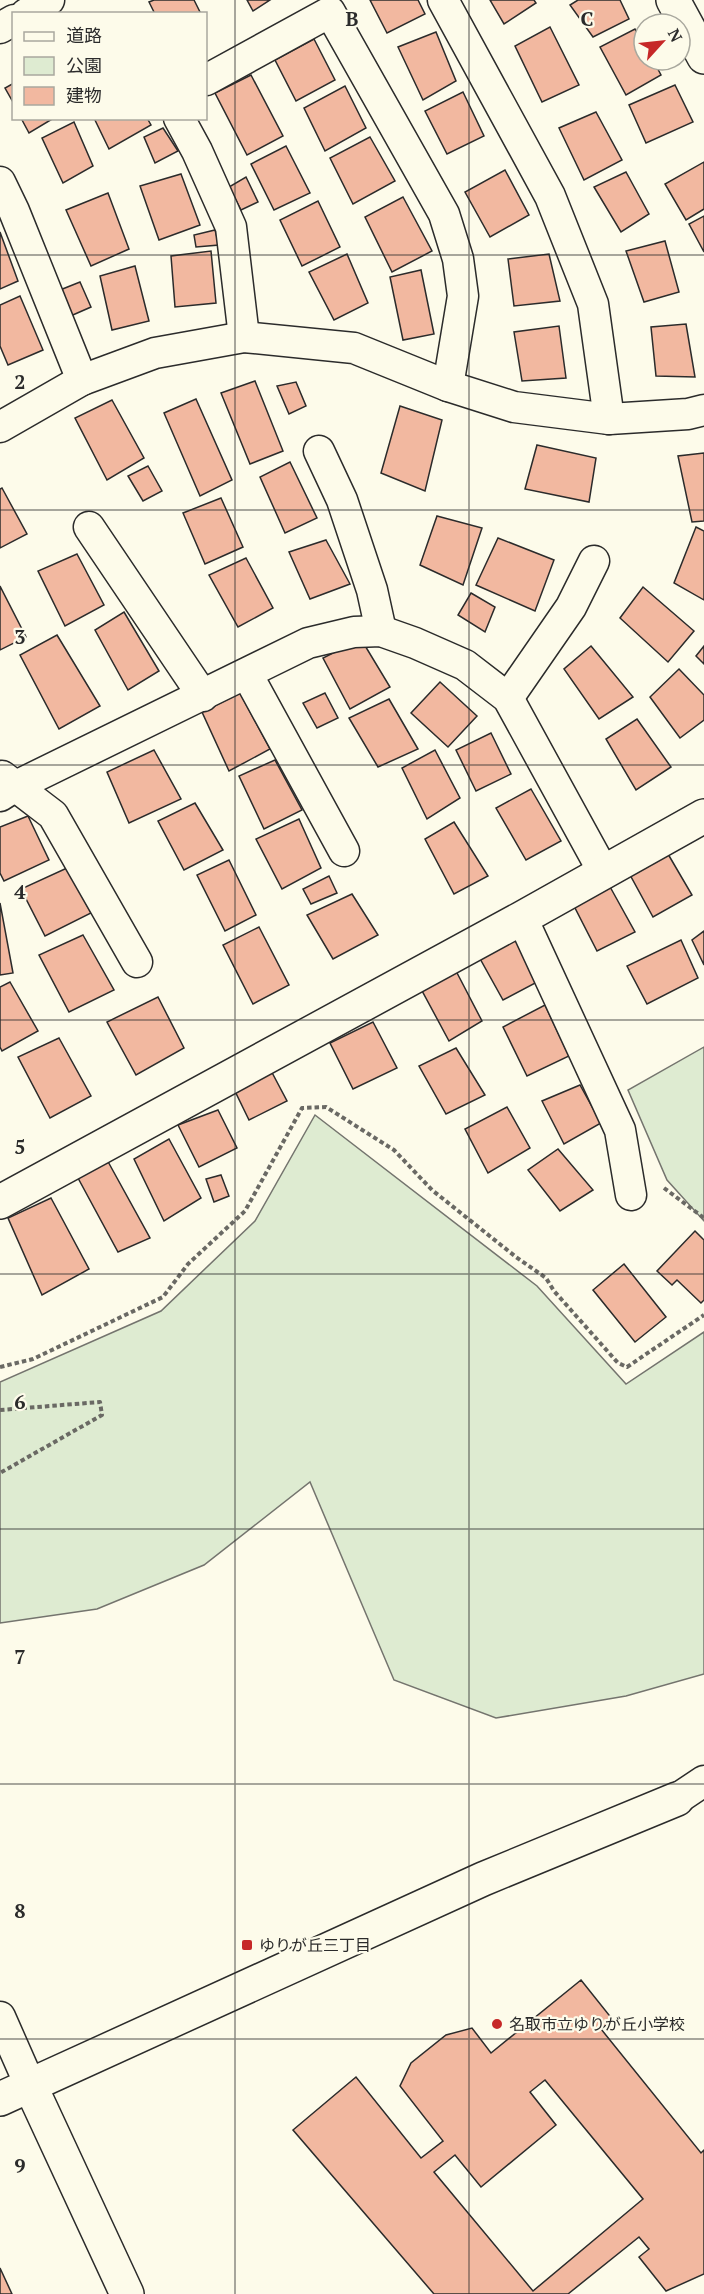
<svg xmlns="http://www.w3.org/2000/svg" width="704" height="2294" font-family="'PT Serif','Noto Sans JP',serif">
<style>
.green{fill:#deebd1;stroke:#74746e;stroke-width:1.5}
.building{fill:#f2b8a0;stroke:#2b2b2b;stroke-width:1.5;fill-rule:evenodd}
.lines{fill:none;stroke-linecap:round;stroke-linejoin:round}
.street-casing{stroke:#2b2b2b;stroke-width:33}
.secondary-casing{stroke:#2b2b2b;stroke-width:36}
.path{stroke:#6a6964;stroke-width:4;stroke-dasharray:4.5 3;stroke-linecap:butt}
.street{stroke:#fdfbea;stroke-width:30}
.secondary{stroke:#fdfbea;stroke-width:33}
.grid{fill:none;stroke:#2b2b2b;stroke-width:1.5;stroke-opacity:0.55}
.poi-dot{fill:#c62828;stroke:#fdfbea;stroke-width:2}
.labels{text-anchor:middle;stroke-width:4.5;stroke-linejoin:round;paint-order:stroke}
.poi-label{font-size:16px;fill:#2b2b2b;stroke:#fdfbea;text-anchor:start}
.grid-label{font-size:20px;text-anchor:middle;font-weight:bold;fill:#2b2b2b;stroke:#fdfbea;stroke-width:4.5;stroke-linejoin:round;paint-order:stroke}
</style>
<rect width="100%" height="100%" fill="#fdfbea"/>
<g class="green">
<path d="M704 1047V1221L667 1180 628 1090Z"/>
<path d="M315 1115 537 1286 626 1384 704 1332V1674L626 1696 496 1718 394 1680 310 1482 204 1565 97 1609 0 1623V1382L161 1311 255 1221Z"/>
</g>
<g class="building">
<path d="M154 0H194L201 14H155L149 2Z"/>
<path d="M247 0H270L253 11Z"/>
<path d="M370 0H418L425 14 387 33Z"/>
<path d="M490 0H534L536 3 504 24Z"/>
<path d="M578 0H620L629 19 593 37 570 5Z"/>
<path d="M550 27 579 85 542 102 515 46Z"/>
<path d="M635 29 644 45V60H653L661 75 626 95 600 47Z"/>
<path d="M436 32 456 81 423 100 398 47Z"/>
<path d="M314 39 335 80 296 101 275 60Z"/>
<path d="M251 75 283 136 247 155 215 93Z"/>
<path d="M14 83V104L5 88Z"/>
<path d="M675 85 693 122 646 143 629 105Z"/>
<path d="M345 86 366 128 325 151 304 108Z"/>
<path d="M463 92 484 136 447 154 425 111Z"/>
<path d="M596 112 622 160 584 180 559 128Z"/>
<path d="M21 118H54L29 133Z"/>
<path d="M94 118H147L151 125 109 149Z"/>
<path d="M74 122 93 166 63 183 42 138Z"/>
<path d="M163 128 178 151 155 163 144 137Z"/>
<path d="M370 137 395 181 353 204 330 158Z"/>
<path d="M286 146 310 193 274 210 251 164Z"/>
<path d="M704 162V209L686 220 665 184Z"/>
<path d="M505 170 529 215 490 237 465 192Z"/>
<path d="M626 172 649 214 621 232 594 187Z"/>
<path d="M181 174 200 225 159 240 140 186Z"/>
<path d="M246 177 258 202 241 210 229 187Z"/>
<path d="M108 193 129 249 91 266 66 210Z"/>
<path d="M403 197 432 251 392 272 365 217Z"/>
<path d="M318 201 340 247 302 266 280 220Z"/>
<path d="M704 216V252L689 224Z"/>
<path d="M215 230 219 245 196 247 194 235Z"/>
<path d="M0 232 18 281 0 289Z"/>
<path d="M665 241 679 292 644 302 626 251Z"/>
<path d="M211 251 216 303 175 307 171 256Z"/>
<path d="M347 254 368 303 334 320 309 272Z"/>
<path d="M549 254 560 301 514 306 508 259Z"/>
<path d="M135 266 149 321 112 330 100 276Z"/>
<path d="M421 270 434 334 403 340 390 277Z"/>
<path d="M80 282 91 307 66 318 55 292Z"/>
<path d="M20 296 43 350 8 365 0 346V305Z"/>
<path d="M686 324 695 377 656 376 651 327Z"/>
<path d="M559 326 566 378 522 381 514 332Z"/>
<path d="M255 381 283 451 250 464 221 393Z"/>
<path d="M296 382 306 406 289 414 277 386Z"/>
<path d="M196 399 232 480 200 496 164 413Z"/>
<path d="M112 400 144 458 107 480 75 418Z"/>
<path d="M400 406 442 420 425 491 381 473Z"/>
<path d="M537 445 596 458 589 502 525 489Z"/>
<path d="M704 453V521L692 522 678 456Z"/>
<path d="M290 462 317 518 285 533 260 477Z"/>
<path d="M148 466 162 491 143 501 128 476Z"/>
<path d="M2 488 27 534 0 548V489Z"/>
<path d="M221 498 243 547 205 564 183 513Z"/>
<path d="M437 516 482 528 463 585 420 565Z"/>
<path d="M696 527 704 531V600L674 583Z"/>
<path d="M498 538 554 560 535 611 476 585Z"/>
<path d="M326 540 350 584 310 599 289 552Z"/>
<path d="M77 554 104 605 65 626 38 571Z"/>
<path d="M246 558 273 608 238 627 209 575Z"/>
<path d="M0 586 26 637 0 650Z"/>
<path d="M643 587 694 631 668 662 620 618Z"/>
<path d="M471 593 495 607 485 632 458 615Z"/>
<path d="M124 612 159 671 128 690 95 630Z"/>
<path d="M57 635 100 706 59 729 20 655Z"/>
<path d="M361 639 390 687 350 709 323 658Z"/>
<path d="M591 646 633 697 599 719 564 669Z"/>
<path d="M704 646V664L696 656Z"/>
<path d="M679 669 704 695V720L680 738 650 697Z"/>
<path d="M440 682 477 716 448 747 411 713Z"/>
<path d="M240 693 270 749 229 771 202 712Z"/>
<path d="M325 693 338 718 317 728 303 703Z"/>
<path d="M389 699 418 749 378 767 349 718Z"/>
<path d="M637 719 671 767 636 790 606 739Z"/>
<path d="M491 733 511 774 476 791 456 750Z"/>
<path d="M154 750 181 799 129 823 107 772Z"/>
<path d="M435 750 460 798 427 819 402 768Z"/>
<path d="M275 760 302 810 264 829 239 776Z"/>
<path d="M531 789 561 841 526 860 496 808Z"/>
<path d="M195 803 223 850 184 870 158 821Z"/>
<path d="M28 816 49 860 4 881 0 873V827Z"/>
<path d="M299 819 321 868 282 889 256 839Z"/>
<path d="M454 822 488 876 454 894 425 839Z"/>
<path d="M668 854 692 895 653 917 629 873Z"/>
<path d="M229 860 256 915 225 931 197 875Z"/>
<path d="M67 868 91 913 45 936 21 889Z"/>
<path d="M329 876 337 893 311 904 303 889Z"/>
<path d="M609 885 635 932 597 951 573 904Z"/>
<path d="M352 894 378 935 333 959 307 915Z"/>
<path d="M0 903 13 973 0 975Z"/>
<path d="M259 927 289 985 253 1004 223 945Z"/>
<path d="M704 931V965L692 940Z"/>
<path d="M517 933 541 980 503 1000 478 955Z"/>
<path d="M83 935 114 990 69 1012 39 955Z"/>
<path d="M681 940 698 978 647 1004 627 966Z"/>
<path d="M455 969 482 1021 449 1041 420 987Z"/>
<path d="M10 982 38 1031 2 1051 0 1047V987Z"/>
<path d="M158 997 184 1048 136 1075 107 1022Z"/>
<path d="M545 1005 569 1056 527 1076 503 1027Z"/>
<path d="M373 1022 397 1068 353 1089 330 1043Z"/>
<path d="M59 1038 91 1096 50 1118 18 1057Z"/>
<path d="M456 1048 485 1095 446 1114 419 1066Z"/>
<path d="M268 1065 287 1101 249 1120 232 1085Z"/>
<path d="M580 1085 601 1123 564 1144 542 1101Z"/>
<path d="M507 1107 530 1148 488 1173 465 1129Z"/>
<path d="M218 1110 237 1148 199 1167 178 1125Z"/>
<path d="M169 1139 201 1198 164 1221 134 1159Z"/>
<path d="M558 1149 593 1190 560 1211 528 1170Z"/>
<path d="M106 1158 150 1238 118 1252 78 1178Z"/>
<path d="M221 1175 229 1196 214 1202 206 1179Z"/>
<path d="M51 1198 89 1269 42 1295 8 1218Z"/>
<path d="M695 1231 704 1240V1300L701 1303 677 1280 672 1285 657 1271Z"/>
<path d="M624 1264 666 1317 635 1342 593 1290Z"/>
<path d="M581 1980 613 2020 601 2029 701 2153 704 2150V2274L666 2291 639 2257 649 2249 639 2237 568 2294H434L293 2130 356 2077 421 2158 443 2141 400 2086 411 2063 446 2035 472 2028 491 2053ZM545 2080 643 2199 533 2291 434 2172 455 2155 481 2187 556 2125 530 2092Z"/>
<path d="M0 2268 12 2294H0Z"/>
</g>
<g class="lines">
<g class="street-casing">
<g id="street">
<path d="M443 0 550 196 593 304 609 419"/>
<path d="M26 14 49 0"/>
<path d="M0 28 14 20"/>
<path d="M206 80 330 12 444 214 458 259 463 296 448 386"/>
<path d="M179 118 197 151 231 227 244 337"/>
<path d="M0 182 14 211 82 380"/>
<path d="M0 427 82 380 155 353 244 337 354 348 448 386 514 407 609 419 688 414 704 410"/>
<path d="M319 451 342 500 372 590 381 631"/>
<path d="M89 527 203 696"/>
<path d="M247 674 344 851"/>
<path d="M508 698 571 607 594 561"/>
<path d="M2 776 53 815 137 962"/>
<path d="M0 796 14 787 308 643 354 632 381 631 415 643 465 665 508 698 604 873"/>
<path d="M522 918 620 1130 631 1195"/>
<path d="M677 1799 704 1781"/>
<path d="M0 2017 30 2085"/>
</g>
</g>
<g class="secondary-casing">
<g id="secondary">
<path d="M673 0 704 57"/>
<path d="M0 1202 522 918 704 816"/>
<path d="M30 2085 127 2294"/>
<path d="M0 2099 483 1879 677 1799"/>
</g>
</g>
<g class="path">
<path d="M664 1188 704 1218"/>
<path d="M0 1367 33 1359 163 1297 188 1264 245 1211 302 1108 326 1107 394 1150 432 1190 516 1257 546 1278 554 1291 618 1363 627 1367 704 1315"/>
<path d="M0 1410 100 1402 102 1415 0 1473"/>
</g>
<use href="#street" class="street"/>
<use href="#secondary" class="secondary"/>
</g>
<path class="grid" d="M235 0V2294M469 0V2294M0 255H704M0 510H704M0 765H704M0 1020H704M0 1274H704M0 1529H704M0 1784H704M0 2039H704"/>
<g class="poi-dot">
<rect x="241" y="1939" width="12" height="12" rx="3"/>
<circle cx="497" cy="2024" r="6"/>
</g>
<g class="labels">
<g class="poi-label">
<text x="259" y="1951">ゆりが丘三丁目</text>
<text x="509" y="2030">名取市立ゆりが丘小学校</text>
</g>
</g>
<g class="grid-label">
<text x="352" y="26">B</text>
<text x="587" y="26">C</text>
<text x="20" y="389">2</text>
<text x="20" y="644">3</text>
<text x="20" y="899">4</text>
<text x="20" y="1154">5</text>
<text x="20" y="1409">6</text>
<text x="20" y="1664">7</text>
<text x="20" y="1918">8</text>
<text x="20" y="2173">9</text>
</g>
<rect x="12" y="12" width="195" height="108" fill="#fdfbea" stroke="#a9a89e" stroke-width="1.5"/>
<rect x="24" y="32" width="30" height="9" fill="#fdfbea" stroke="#a9a89e" stroke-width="1.5"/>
<text x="66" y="42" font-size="18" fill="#2b2b2b">道路</text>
<rect x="24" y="57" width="30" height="18" fill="#deebd1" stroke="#a9a89e" stroke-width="1.5"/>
<text x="66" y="72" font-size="18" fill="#2b2b2b">公園</text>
<rect x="24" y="87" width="30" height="18" fill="#f2b8a0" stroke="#a9a89e" stroke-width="1.5"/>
<text x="66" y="102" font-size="18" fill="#2b2b2b">建物</text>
<g transform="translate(662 42) rotate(63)"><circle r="28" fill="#fdfbea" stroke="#a9a89e" stroke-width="1.5"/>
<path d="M0-4.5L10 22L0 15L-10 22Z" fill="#c62828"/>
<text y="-9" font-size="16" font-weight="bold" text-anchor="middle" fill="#2b2b2b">N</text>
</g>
</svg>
